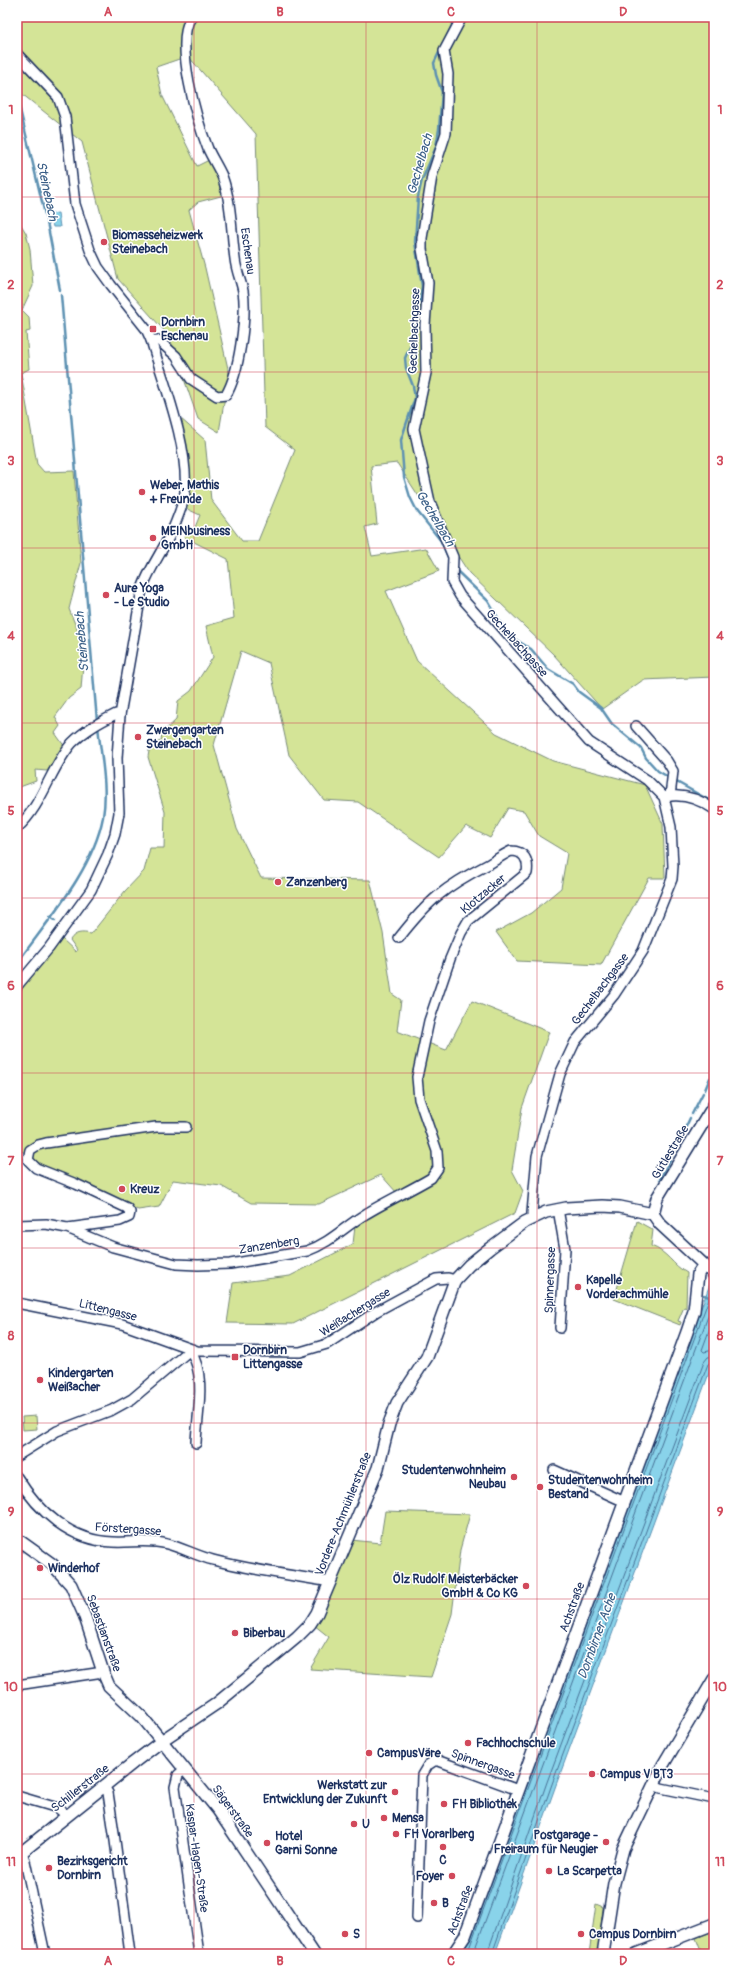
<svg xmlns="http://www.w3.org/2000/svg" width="731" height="1971" font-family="Pangolin,sans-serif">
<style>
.green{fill:#d4e497;stroke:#788a7a}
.water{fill:#89d3ea;stroke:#5d91b2}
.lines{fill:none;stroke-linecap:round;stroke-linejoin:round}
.shore{stroke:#477196;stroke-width:1}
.stream{stroke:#5d91b2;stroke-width:2.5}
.minor-casing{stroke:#1b2f5e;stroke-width:12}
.tertiary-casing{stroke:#1b2f5e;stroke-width:14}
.minor{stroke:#fff;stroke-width:9}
.tertiary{stroke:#fff;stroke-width:11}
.grid{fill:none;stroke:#d1495b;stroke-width:1;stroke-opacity:0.55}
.poi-dot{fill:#d1495b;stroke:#fff;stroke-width:1.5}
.labels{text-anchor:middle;stroke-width:3;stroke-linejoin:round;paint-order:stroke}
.poi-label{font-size:12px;font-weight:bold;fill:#1b2f5e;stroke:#fff;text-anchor:start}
.street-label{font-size:12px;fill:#1b2f5e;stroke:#fff}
.water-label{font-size:13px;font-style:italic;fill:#3c6088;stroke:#fff}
.neatline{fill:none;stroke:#d1495b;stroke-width:1.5}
.grid-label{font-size:13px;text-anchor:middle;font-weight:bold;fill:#d1495b}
</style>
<rect width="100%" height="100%" fill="#fff"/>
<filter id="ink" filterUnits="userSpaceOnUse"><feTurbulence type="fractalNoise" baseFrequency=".025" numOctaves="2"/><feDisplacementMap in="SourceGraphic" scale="8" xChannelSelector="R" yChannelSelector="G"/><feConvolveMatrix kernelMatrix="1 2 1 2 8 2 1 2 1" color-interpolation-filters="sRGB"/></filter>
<g filter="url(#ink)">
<g class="green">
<path d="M17 17H714V677L643 680 602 709 554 655 469 573 397 463 371 466 377 524 365 527 372 556 426 548 439 571 386 591 417 661 496 733 553 761 645 785 663 824 665 878H649L601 965 517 961 496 932 531 913 561 888 567 853 539 836 524 811 508 808 490 838 466 826 439 857 358 802 324 800 289 755 269 663 241 651 214 745 237 829 261 878 370 880 383 933 392 994 401 1000 397 1031 446 1050 472 1001 549 1032 522 1108 512 1170 523 1191 515 1213 293 1324 227 1323 233 1283 290 1276 353 1244 355 1226 397 1193 381 1175 319 1204 251 1203 221 1186 173 1180 159 1207 138 1210 50 1170 17 1148V995L62 939 76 952 77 950 70 940C75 932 82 932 91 934L125 891 144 871 150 848H164L165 812 148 757 150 745 161 741 162 733 176 720 178 701 191 691 213 657 206 626 234 618 228 559 184 537 188 530 193 532 200 515 185 508 188 501 186 454 178 419 180 418 205 440 211 500 242 541H258L295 450 265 427 256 134 188 56 156 67 162 95 197 166 209 160 218 177 221 196 198 202 189 210 205 268 229 373 219 432 198 419 169 336 118 279 82 142 17 90Z"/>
<path d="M17 218 26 233 30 249 33 286 22 310 29 317 30 331 26 332 29 369 21 373 37 464 44 472 74 471 81 563 69 609 79 634 83 664 81 689 69 698 55 717 60 726 55 733 65 747 47 771 35 770 36 781 17 788Z"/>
<path d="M637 1221 653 1230 651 1246C668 1252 672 1265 687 1273L686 1308 684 1307 678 1321 681 1322 680 1325 614 1299Z"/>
<path d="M36 1416 37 1429 23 1430 22 1417Z"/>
<path d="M385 1511 470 1514 460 1550 452 1614 431 1677 310 1669 329 1637 314 1625 337 1581 351 1540 380 1543Z"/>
<path d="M596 1904 603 1907 598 1954H589Z"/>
<path d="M714 1931V1954H702L696 1938Z"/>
</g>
<g class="water">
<path d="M58 213 60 227H53L50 214Z"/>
<path d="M714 1273V1360L556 1785 495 1954H463Z"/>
</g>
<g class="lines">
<g class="shore">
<path d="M714 1317 702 1350 704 1352 714 1350"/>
<path d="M467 1954 714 1285"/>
<path d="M473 1954 714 1300"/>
<path d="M487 1954 547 1782 704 1362 708 1357 714 1356"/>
<path d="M492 1954 552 1784 708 1364 714 1361"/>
</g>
<g class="stream">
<path d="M17 97 48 227 60 290"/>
<path d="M61 295 97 721"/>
<path d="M450 562 441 541 417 511 410 497 404 477 401 440 415 398 413 386 406 368 405 358 414 338V320L420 300 422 286 415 242 418 197 422 180 436 147 439 129 442 92 436 75 434 63 456 17"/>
<path d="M456 570 488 601 508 635 531 649 548 669 573 684 579 692 601 708 612 724 641 748 646 758 658 771 670 778"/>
<path d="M675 781 714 803"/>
<path d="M50 917 55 920"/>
<path d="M17 963C48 920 93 870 103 817 108 788 101 756 98 726"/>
<path d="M705 1090 710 1078"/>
<path d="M692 1114 703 1093"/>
<path d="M682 1135 690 1118"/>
<path d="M671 1156 679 1140"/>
<path d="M660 1179 670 1160"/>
<path d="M704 1295 714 1299"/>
</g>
<g class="minor-casing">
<g id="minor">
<path d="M462 17 444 51 448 74 446 133 432 176 422 238V249L428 283 425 325 426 373 414 429 430 502 453 557 452 582 460 596 589 742 647 780 664 797 671 827 673 866 672 879 643 951 614 995 575 1042 560 1074 537 1156 532 1213 534 1217"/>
<path d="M17 54 58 97 65 117 75 204 90 250 98 267 111 285 146 329 151 340C164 384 189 446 185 492 184 502 179 514 175 524 166 547 150 566 142 589L120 715 117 758 119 813 115 834 108 854 91 890 49 948 17 986"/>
<path d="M151 340H158L176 356 191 379 217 396 226 395C239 374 247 316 243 291 241 281 236 270 235 259 231 231 232 203 222 176 218 167 212 158 208 149 197 121 174 43 191 17"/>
<path d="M636 726 667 761 673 771 670 796"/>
<path d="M665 797C682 793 699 799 714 809"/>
<path d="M17 828C43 805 50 768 72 743 85 730 100 722 116 714L120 715"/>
<path d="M558 1209 565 1249 560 1328"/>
<path d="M17 1225 46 1224 67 1228 113 1247 176 1264 198 1265 230 1264 307 1251C331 1242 343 1228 364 1215 385 1202 409 1191 431 1178L438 1168 437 1151 419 1099 417 1077 429 1021 450 959 461 933 468 921 527 873C529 860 524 851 511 851 502 855 495 861 487 865 444 887 428 901 399 938"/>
<path d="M68 1228 120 1221 129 1217 130 1212 127 1208 76 1184 36 1168 28 1160 30 1150 38 1145 46 1143 156 1127H186"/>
<path d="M17 1303 122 1324 197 1351 300 1352 327 1344 377 1311 436 1279 448 1278 455 1280"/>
<path d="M190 1350C207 1376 197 1414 196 1443"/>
<path d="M17 1456 57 1431 112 1410 132 1399 190 1350"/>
<path d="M554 1470 625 1502"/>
<path d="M17 1477C38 1511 70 1541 113 1542 131 1543 149 1539 167 1544 183 1548 197 1556 213 1560 251 1570 291 1575 330 1582"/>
<path d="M17 1685 103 1672"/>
<path d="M185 1769 178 1775 175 1787 199 1954"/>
<path d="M654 1785 661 1788 714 1799"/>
<path d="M104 1786 108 1793 114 1833 130 1954"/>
<path d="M17 1796 58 1808 66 1815"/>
<path d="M22 1852 25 1861 45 1954"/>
<path d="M417 1918 422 1775 428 1765 434 1761H439L518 1790"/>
</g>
</g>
<g class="tertiary-casing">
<g id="tertiary">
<path d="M653 1214 657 1198 714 1105"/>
<path d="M653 1214 660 1224 714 1274"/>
<path d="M17 1539 52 1564 71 1585 85 1617 103 1672 109 1686 142 1717 218 1810 314 1954"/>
<path d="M17 1856 133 1763 167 1737 216 1704 249 1677 297 1637 310 1624 317 1613 378 1468 389 1424 397 1403 427 1357 455 1280 469 1265 490 1248 525 1222 546 1212 566 1208 602 1206 620 1207 653 1214"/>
<path d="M453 1954 465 1936 687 1332 694 1311 698 1274 704 1265"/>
<path d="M603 1954 614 1883 623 1849 663 1765 714 1679"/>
<path d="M636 1954 714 1924"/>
</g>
</g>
<use href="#minor" class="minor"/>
<use href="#tertiary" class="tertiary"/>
</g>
</g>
<path class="grid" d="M194 17V1954M366 17V1954M537 17V1954M17 197H714M17 372H714M17 548H714M17 723H714M17 898H714M17 1073H714M17 1248H714M17 1423H714M17 1599H714M17 1774H714"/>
<g class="poi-dot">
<circle cx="104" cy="242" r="4"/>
<rect x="149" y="325" width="8" height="8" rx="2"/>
<circle cx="142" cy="492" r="4"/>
<circle cx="153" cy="538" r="4"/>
<circle cx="106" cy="595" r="4"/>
<circle cx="138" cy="737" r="4"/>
<circle cx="278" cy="882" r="4"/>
<circle cx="122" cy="1189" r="4"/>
<circle cx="578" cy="1287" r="4"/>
<rect x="231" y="1353" width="8" height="8" rx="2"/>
<circle cx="40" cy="1380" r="4"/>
<circle cx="514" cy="1477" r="4"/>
<circle cx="540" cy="1487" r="4"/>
<circle cx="40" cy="1568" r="4"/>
<circle cx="526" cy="1586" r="4"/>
<circle cx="235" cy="1633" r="4"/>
<circle cx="468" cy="1743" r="4"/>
<circle cx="369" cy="1753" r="4"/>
<circle cx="592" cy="1774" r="4"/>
<circle cx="395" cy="1792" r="4"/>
<circle cx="444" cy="1804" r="4"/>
<circle cx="384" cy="1818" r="4"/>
<circle cx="354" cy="1824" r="4"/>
<circle cx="396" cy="1834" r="4"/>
<circle cx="606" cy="1842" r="4"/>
<circle cx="267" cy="1843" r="4"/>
<circle cx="443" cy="1847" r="4"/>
<circle cx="49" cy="1868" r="4"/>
<circle cx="549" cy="1871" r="4"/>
<circle cx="452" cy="1876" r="4"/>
<circle cx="434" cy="1903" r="4"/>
<circle cx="345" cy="1934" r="4"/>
<circle cx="581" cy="1934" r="4"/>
</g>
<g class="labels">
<g class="poi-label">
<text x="112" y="239">Biomasseheizwerk<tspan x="112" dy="14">Steinebach</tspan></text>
<text x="161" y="326">Dornbirn<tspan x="161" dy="14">Eschenau</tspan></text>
<text x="150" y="489">Weber, Mathis<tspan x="150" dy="14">+ Freunde</tspan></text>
<text x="161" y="535">MEINbusiness<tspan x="161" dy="14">GmbH</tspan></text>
<text x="114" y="592">Aure Yoga<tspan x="114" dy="14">- Le Studio</tspan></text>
<text x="146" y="734">Zwergengarten<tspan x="146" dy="14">Steinebach</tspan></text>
<text x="286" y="886">Zanzenberg</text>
<text x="130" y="1193">Kreuz</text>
<text x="586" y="1284">Kapelle<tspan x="586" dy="14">Vorderachmühle</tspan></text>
<text x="243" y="1354">Dornbirn<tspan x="243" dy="14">Littengasse</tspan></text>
<text x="48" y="1377">Kindergarten<tspan x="48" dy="14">Weißacher</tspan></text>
<text x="506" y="1474" text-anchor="end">Studentenwohnheim<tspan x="506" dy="14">Neubau</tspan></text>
<text x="548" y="1484">Studentenwohnheim<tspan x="548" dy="14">Bestand</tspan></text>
<text x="48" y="1572">Winderhof</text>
<text x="518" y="1583" text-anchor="end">Ölz Rudolf Meisterbäcker<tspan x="518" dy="14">GmbH &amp; Co KG</tspan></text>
<text x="243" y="1637">Biberbau</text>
<text x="476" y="1747">Fachhochschule</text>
<text x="377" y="1757">CampusVäre</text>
<text x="600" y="1778">Campus V BT3</text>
<text x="387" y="1789" text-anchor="end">Werkstatt zur<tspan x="387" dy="14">Entwicklung der Zukunft</tspan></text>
<text x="452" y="1808">FH Bibliothek</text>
<text x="392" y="1822">Mensa</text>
<text x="362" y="1828">U</text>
<text x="404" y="1838">FH Vorarlberg</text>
<text x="598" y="1839" text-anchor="end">Postgarage -<tspan x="598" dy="14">Freiraum für Neugier</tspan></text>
<text x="275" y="1840">Hotel<tspan x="275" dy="14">Garni Sonne</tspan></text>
<text x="443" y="1864" text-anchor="middle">C</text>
<text x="57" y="1865">Bezirksgericht<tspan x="57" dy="14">Dornbirn</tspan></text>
<text x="557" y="1875">La Scarpetta</text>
<text x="444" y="1880" text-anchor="end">Foyer</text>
<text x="442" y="1907">B</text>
<text x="353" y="1938">S</text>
<text x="589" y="1938">Campus Dornbirn</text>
</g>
<g class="street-label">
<text transform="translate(248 251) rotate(82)" y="4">Eschenau</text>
<text transform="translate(414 331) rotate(-88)" y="4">Gechelbachgasse</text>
<text transform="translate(517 643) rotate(48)" y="4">Gechelbachgasse</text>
<text transform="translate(483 894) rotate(-40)" y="4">Klotzacker</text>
<text transform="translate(600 989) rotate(-53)" y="4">Gechelbachgasse</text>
<text transform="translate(670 1152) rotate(-59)" y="4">Gütlestraße</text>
<text transform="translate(269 1245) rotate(-9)" y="4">Zanzenberg</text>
<text transform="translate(550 1280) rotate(-88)" y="4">Spinnergasse</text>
<text transform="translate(108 1310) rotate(14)" y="4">Littengasse</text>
<text transform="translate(355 1312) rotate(-32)" y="4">Weißachergasse</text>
<text transform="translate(343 1514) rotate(-68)" y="4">Vordere-Achmühlerstraße</text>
<text transform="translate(128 1529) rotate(4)" y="4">Förstergasse</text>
<text transform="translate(572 1607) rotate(-70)" y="4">Achstraße</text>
<text transform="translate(104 1633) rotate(70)" y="4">Sebastianstraße</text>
<text transform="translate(483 1764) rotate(20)" y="4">Spinnergasse</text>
<text transform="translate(80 1788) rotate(-38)" y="4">Schillerstraße</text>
<text transform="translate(233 1811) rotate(54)" y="4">Sägerstraße</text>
<text transform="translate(197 1858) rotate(82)" y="4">Kaspar-Hagen-Straße</text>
<text transform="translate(460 1910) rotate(-69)" y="4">Achstraße</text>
</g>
<g class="water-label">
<text transform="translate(419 164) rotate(-74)" y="5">Gechelbach</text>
<text transform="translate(48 191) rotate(78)" y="5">Steinebach</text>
<text transform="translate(436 518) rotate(59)" y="5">Gechelbach</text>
<text transform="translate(81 642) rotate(-95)" y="5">Steinebach</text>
<text transform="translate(596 1636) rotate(-70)" y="5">Dornbirner Ache</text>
</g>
</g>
<rect width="731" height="1971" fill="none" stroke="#fff" stroke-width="44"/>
<rect x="22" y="22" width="687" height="1927" class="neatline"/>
<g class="grid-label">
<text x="108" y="16">A</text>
<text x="280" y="16">B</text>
<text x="451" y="16">C</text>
<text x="623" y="16">D</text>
<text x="11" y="114">1</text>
<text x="720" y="114">1</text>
<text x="11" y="289">2</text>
<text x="720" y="289">2</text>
<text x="11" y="465">3</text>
<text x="720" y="465">3</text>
<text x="11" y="640">4</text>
<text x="720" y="640">4</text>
<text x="11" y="815">5</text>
<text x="720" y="815">5</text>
<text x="11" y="990">6</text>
<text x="720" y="990">6</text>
<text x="11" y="1165">7</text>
<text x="720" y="1165">7</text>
<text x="11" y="1340">8</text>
<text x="720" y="1340">8</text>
<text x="11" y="1516">9</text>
<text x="720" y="1516">9</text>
<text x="11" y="1691">10</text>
<text x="720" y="1691">10</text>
<text x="11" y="1866">11</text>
<text x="720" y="1866">11</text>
<text x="108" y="1965">A</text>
<text x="280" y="1965">B</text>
<text x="451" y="1965">C</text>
<text x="623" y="1965">D</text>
</g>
</svg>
